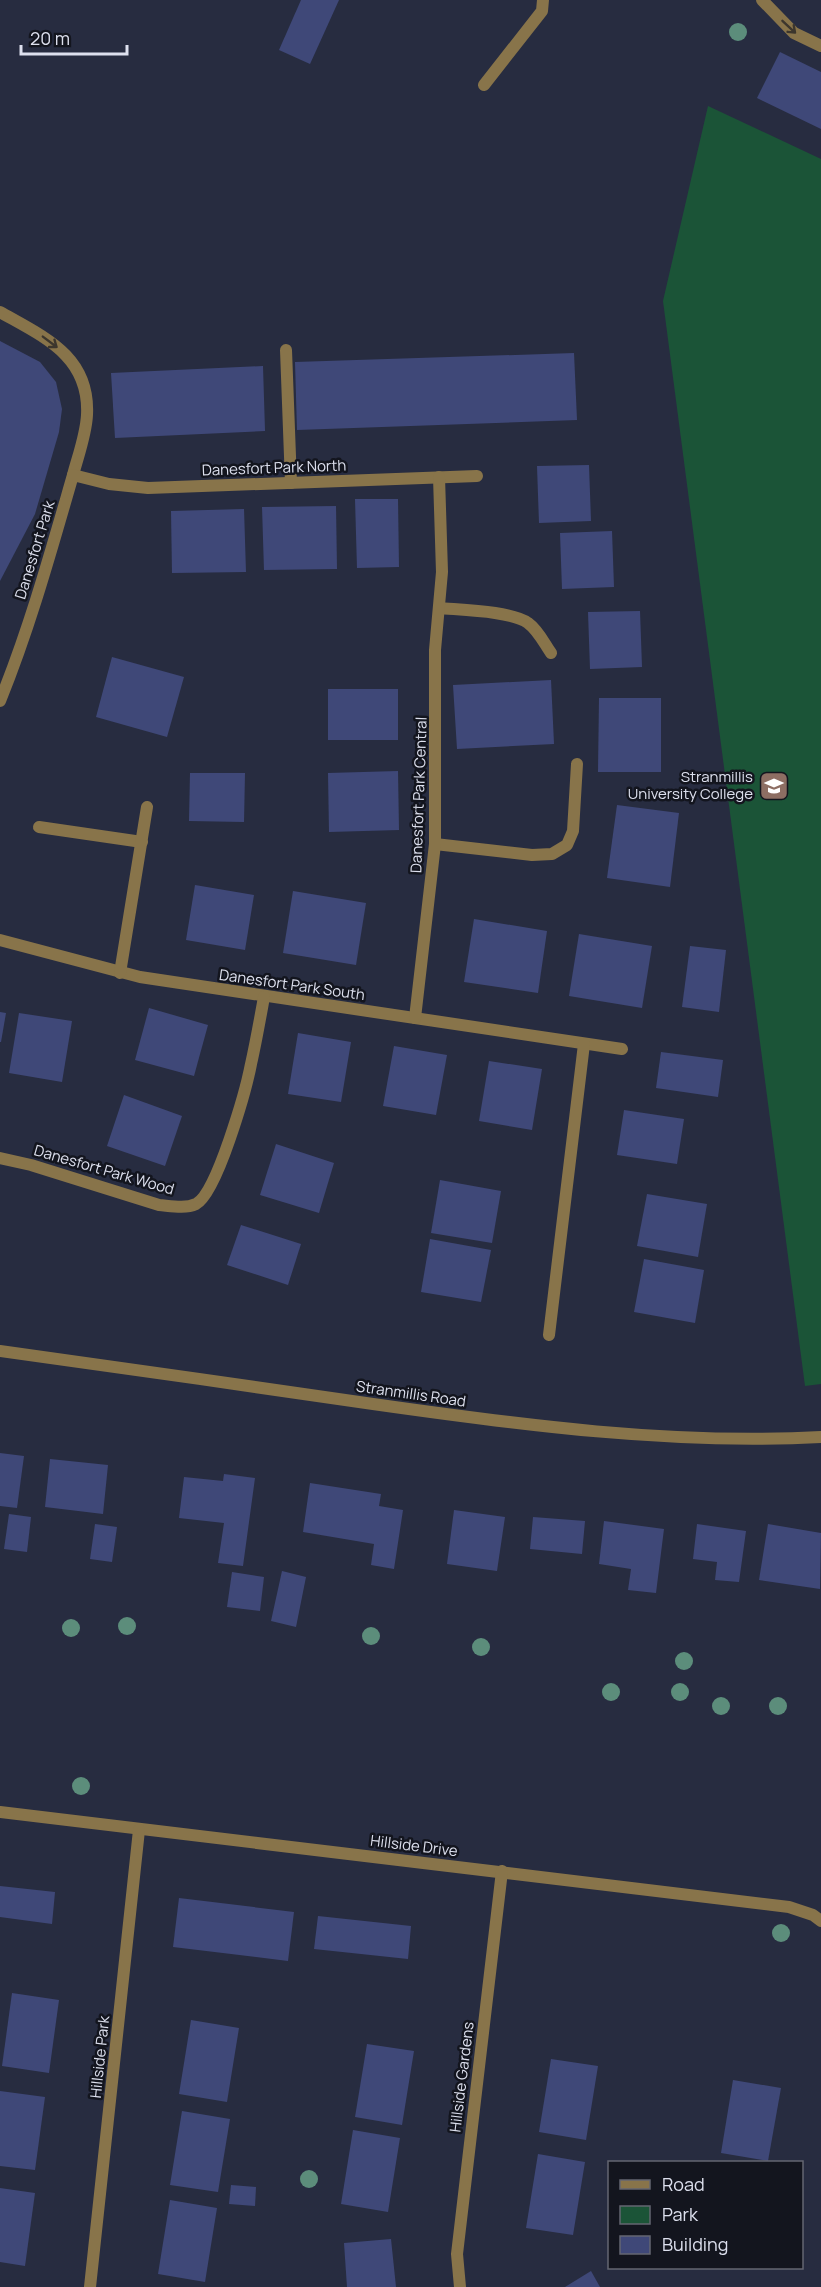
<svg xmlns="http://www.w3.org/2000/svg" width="821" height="2287" font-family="Manrope,sans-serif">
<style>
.green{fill:#1b5437}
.building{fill:#3f4878}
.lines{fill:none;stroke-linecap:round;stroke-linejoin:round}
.service{stroke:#88744a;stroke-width:12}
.minor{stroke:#88744a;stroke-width:12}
.tertiary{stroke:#88744a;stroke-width:12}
.tree{fill:#5c8d7b}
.oneway{stroke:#3c362d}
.labels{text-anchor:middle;stroke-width:5;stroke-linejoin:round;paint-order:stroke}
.street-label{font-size:15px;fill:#dde0ee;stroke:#13151e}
.poi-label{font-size:15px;fill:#dde0ee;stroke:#13151e;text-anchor:end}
</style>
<rect width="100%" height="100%" fill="#272c40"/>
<path class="green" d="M708 106 821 159V1384L805 1386 663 301Z"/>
<g class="building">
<path d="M301 0H339L310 64 279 50Z"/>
<path d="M780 52 821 72V129L757 98Z"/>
<path d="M0 341 40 362 56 382 62 409 59 432 35 514 0 581Z"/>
<path d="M574 353 577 420 297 430 295 362Z"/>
<path d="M263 366 265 431 115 438 111 373Z"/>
<path d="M589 465 591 521 539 523 537 466Z"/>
<path d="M355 499H398L399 567 357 568Z"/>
<path d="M336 506 337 569 264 570 262 507Z"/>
<path d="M244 509 246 572 172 573 171 511Z"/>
<path d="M612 531 614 587 562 589 560 533Z"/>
<path d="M640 611 642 667 590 669 588 612Z"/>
<path d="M112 657 184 677 167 737 96 717Z"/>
<path d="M551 680 554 744 457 749 453 685Z"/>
<rect x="328" y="689" width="70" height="51"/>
<path d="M599 698H661V772H598Z"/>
<path d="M398 771 399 830 329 832 328 773Z"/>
<path d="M190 773H245L244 822 189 821Z"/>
<path d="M617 805 679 813 670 887 607 878Z"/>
<path d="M195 885 254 895 245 950 186 940Z"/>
<path d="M293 891 366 903 356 965 283 953Z"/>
<path d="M474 919 547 931 538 993 464 982Z"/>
<path d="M579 934 652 946 642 1008 569 996Z"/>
<path d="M690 946 726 950 719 1012 682 1007Z"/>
<path d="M149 1008 208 1025 194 1076 135 1060Z"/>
<path d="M0 1012 6 1013 1 1042H0Z"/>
<path d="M19 1013 72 1021 62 1082 9 1073Z"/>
<path d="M298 1033 351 1042 341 1102 288 1094Z"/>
<path d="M394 1046 447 1055 436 1115 383 1106Z"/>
<path d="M661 1052 723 1060 718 1097 656 1088Z"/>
<path d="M489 1061 542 1069 532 1130 479 1121Z"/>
<path d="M124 1095 182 1116 165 1166 107 1146Z"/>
<path d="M624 1110 684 1119 677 1164 617 1155Z"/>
<path d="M276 1144 334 1163 319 1213 260 1195Z"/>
<path d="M440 1180 501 1191 492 1243 431 1233Z"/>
<path d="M647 1194 707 1204 698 1257 637 1246Z"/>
<path d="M241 1225 301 1244 288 1285 227 1265Z"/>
<path d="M430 1239 491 1250 481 1302 421 1292Z"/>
<path d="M644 1259 704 1270 695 1323 634 1312Z"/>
<path d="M0 1453 24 1456 17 1508 0 1506Z"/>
<path d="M50 1459 108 1465 103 1514 45 1507Z"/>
<path d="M224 1474 255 1478 243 1566 218 1563 224 1523 179 1518 184 1477 223 1481Z"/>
<path d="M310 1483 381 1494 379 1506 403 1510 394 1569 371 1565 374 1544 303 1532Z"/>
<path d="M454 1510 505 1517 497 1571 447 1564Z"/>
<path d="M9 1514 31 1517 27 1552 4 1549Z"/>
<path d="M533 1517 585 1521 582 1554 530 1549Z"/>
<path d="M604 1521 664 1529 656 1593 628 1590 631 1569 599 1564Z"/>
<path d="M95 1524 117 1527 112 1562 90 1559Z"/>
<path d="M697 1524 746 1531 739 1582 715 1580 717 1562 693 1559Z"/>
<path d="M768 1524 821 1533 820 1589 759 1580Z"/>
<path d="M282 1571 306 1577 296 1627 271 1621Z"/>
<path d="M232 1572 264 1577 260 1611 227 1607Z"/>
<path d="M0 1886 55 1892 52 1924 0 1917Z"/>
<path d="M179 1898 294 1912 288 1961 173 1947Z"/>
<path d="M318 1916 411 1926 408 1959 314 1949Z"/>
<path d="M12 1993 59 2000 49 2073 2 2066Z"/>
<path d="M191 2020 239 2028 227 2102 179 2094Z"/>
<path d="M367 2044 414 2051 402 2125 355 2117Z"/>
<path d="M551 2059 598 2066 586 2140 539 2132Z"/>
<path d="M733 2080 781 2088 768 2161 721 2153Z"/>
<path d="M0 2091 45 2097 35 2170 0 2166Z"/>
<path d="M182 2111 230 2119 218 2192 170 2185Z"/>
<path d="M353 2130 400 2138 388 2212 341 2204Z"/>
<path d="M538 2154 585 2162 573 2235 526 2228Z"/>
<path d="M231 2185 256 2187 255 2206 229 2204Z"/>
<path d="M0 2188 35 2193 25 2266 0 2262Z"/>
<path d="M170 2200 217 2208 205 2282 158 2274Z"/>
<path d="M391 2239 396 2287H347L344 2243Z"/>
<path d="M591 2271 600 2287H565Z"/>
</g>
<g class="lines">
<g class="service">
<path d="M762 0 794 33 821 46"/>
<path d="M0 312C44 337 90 356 87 415 86 435 78 456 73 475"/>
<path d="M286 350 291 483"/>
</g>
<g class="minor">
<path d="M484 85 542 11 543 0"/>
<path d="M439 608C460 610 512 611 528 623 538 630 544 643 551 653"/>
<path d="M0 701C30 627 51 551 73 475L109 484 148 488 477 476"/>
<path d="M39 827 142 842"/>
<path d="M435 844 532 855 552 854 567 845 573 831 577 764"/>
<path d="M0 940 140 977 622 1049"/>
<path d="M120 973 147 807"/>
<path d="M415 1018 435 844V650L442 572 439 477"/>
<path d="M0 1158 31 1165 159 1205C171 1206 185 1209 196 1204 217 1193 246 1090 251 1064 256 1042 260 1019 264 997"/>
<path d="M549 1335 584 1044"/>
<path d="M0 1812 789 1907 813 1915 821 1921"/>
<path d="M90 2287 139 1830"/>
<path d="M460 2287 457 2254 502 1871"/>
</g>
<path class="tertiary" d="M0 1351C124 1368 249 1386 373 1404 521 1425 672 1445 821 1437"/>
</g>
<g class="tree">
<circle cx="738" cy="32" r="9"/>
<circle cx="127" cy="1626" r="9"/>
<circle cx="71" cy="1628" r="9"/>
<circle cx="371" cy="1636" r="9"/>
<circle cx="481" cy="1647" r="9"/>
<circle cx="684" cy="1661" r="9"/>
<circle cx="611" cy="1692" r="9"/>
<circle cx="680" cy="1692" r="9"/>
<circle cx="721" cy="1706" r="9"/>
<circle cx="778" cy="1706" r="9"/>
<circle cx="81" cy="1786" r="9"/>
<circle cx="781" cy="1933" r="9"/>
<circle cx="309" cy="2179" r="9"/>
</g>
<defs><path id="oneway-shaft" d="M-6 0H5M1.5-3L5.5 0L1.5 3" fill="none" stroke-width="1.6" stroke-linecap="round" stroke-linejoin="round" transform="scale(1.5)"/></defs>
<g class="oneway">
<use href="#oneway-shaft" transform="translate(789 27) rotate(43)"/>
<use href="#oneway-shaft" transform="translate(50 342) rotate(37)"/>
</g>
<defs>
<g id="university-square" transform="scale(1.5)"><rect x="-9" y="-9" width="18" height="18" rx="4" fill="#8d6e63" stroke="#13151e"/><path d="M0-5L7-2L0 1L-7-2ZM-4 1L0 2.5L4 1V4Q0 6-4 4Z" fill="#fff"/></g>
</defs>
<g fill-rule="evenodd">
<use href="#university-square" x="774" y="786"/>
</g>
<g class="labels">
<g class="street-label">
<text transform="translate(274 468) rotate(-2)" y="5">Danesfort Park North</text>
<text transform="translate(35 550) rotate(-73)" y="5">Danesfort Park</text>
<text transform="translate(419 795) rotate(-88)" y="5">Danesfort Park Central</text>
<text transform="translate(292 985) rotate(8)" y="5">Danesfort Park South</text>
<text transform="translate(104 1170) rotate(16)" y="5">Danesfort Park Wood</text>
<text transform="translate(411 1394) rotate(8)" y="5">Stranmillis Road</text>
<text transform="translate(414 1846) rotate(7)" y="5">Hillside Drive</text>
<text transform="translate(100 2057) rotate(-84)" y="5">Hillside Park</text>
<text transform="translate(462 2077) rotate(-83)" y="5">Hillside Gardens</text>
</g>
<g class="poi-label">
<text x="753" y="782">Stranmillis<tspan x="753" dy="17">University College</tspan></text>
</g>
</g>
<rect x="608" y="2161" width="195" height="108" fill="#13151e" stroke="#646671" stroke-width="1.5"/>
<rect x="620" y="2180" width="30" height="9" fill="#88744a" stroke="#646671" stroke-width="1.5"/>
<text x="662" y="2191" font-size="18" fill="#dde0ee">Road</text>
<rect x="620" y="2206" width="30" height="18" fill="#1b5437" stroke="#646671" stroke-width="1.5"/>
<text x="662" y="2221" font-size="18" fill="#dde0ee">Park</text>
<rect x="620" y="2236" width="30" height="18" fill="#3f4878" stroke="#646671" stroke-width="1.5"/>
<text x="662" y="2251" font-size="18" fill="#dde0ee">Building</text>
<path d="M21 45v9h106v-9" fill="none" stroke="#dde0ee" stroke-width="3"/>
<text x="30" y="45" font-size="18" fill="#dde0ee" stroke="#13151e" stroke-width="4.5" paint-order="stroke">20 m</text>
</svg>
